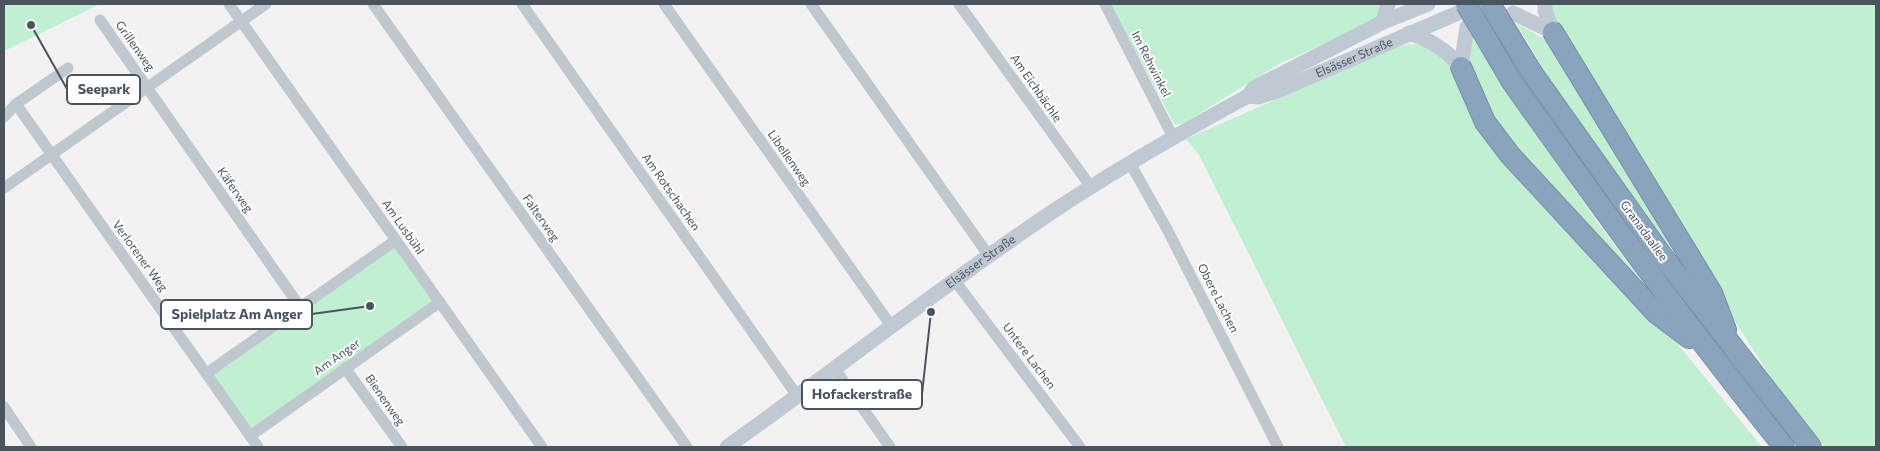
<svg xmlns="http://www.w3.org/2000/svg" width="1880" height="451" font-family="Commissioner,sans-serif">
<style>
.green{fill:#c1efd2}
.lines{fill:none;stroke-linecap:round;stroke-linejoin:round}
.highway-casing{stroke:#758fa9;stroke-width:22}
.street{stroke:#bfc8cf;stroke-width:11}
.secondary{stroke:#bfc9d4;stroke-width:15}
.highway{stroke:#8aa4be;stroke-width:20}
.highway-bridge-casing{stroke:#758fa9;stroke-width:22;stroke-linecap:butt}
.highway-bridge{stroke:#8aa4be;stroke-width:20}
.labels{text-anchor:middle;stroke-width:4;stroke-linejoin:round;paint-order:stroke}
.street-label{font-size:12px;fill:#49545e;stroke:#fff}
.leader{fill:none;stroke:#49545e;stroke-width:2}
.callout-dot{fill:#49545e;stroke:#fff;stroke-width:2}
.callout{fill:#fff;stroke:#49545e;stroke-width:2}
.callout-label{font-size:14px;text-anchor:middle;font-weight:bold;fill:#49545e}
</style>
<rect width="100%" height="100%" fill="#f3f1f1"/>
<g class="green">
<path d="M4 4H100L4 51Z"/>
<path d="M1110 4H1384L1376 18 1368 24 1279 64 1184 123 1175 125Z"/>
<path d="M1550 4H1876V447H1825L1772 379 1720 298 1559 30Z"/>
<path d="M1516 23 1553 44 1710 303 1539 71 1543 68Z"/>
<path d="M1472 38 1597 222 1656 300 1499 132 1468 64Z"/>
<path d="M1410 44 1420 45 1441 55 1762 447H1346L1199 155 1186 139 1391 49Z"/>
<path d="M394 244 433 300 251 430 212 373Z"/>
</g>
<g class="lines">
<g class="highway-casing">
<g id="highway">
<path d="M1553 32 1712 293 1726 330"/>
<path d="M1461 67 1485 122 1510 155 1656 313 1689 338"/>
<path d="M1533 74 1661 254 1811 447"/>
<path d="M1512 82C1600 206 1689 329 1784 447"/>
</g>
</g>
<g class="street">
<path d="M229 4 542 447"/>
<path d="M373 4 687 447"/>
<path d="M522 4 798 397"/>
<path d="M664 4 892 327"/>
<path d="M811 4 989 256"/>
<path d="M959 4 1091 187"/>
<path d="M1105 4 1173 137"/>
<path d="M100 20 300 307"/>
<path d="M16 104 258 447"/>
<path d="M4 117 16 104 68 68"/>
<path d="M1130 163 1167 229 1278 447"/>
<path d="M4 188 266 4"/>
<path d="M955 281 1080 447"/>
<path d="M345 368 402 447"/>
<path d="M835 369 890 447"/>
<path d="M207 373 396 240"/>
<path d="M4 407 31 447"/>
<path d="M250 436 440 302"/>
</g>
<g class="secondary">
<path d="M1545 4V11L1553 32"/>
<path d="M1513 13 1553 32"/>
<path d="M1383 22 1388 4"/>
<path d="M1409 33C1431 40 1446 50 1461 67"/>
<path d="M1461 67 1467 27"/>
<path id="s1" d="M1248 96 1259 97 1277 91 1458 13"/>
<path id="s2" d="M727 447C835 370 939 288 1049 214 1113 171 1180 133 1248 96L1254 88 1383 22 1428 4"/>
</g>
<use href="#highway" class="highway"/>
<g class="highway-bridge-casing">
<g id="highway-bridge">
<path d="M1466 4 1512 82"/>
<path d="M1490 4 1533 74"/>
</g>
</g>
<use href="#highway-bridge" class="highway-bridge"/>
</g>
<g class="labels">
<g class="street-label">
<text transform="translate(135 46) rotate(55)" y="4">Grillenweg</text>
<text dy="4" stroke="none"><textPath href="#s1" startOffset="114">Elsässer Straße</textPath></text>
<text transform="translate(1151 64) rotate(63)" y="4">Im Rehwinkel</text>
<text transform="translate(1036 88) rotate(55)" y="4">Am Eichbächle</text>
<text transform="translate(789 158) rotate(55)" y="4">Libellenweg</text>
<text transform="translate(235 190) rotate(55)" y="4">Käferweg</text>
<text transform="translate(671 192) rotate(55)" y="4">Am Rotschachen</text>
<text transform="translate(541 218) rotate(55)" y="4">Falterweg</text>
<text transform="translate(403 227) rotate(55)" y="4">Am Lusbühl</text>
<text transform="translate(1644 231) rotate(54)" y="4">Granadaallee</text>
<text transform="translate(140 256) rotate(54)" y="4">Verlorener Weg</text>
<text dy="4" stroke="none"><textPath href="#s2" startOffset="314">Elsässer Straße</textPath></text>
<text transform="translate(1218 298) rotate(63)" y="4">Obere Lachen</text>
<text transform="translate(1029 356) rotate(53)" y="4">Untere Lachen</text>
<text transform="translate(337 357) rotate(-35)" y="4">Am Anger</text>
<text transform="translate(385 400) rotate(55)" y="4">Bienenweg</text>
</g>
</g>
<path class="leader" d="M31 25L67 89M370 306L312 314M931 312L922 394"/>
<g class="callout-dot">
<circle cx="31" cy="25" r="5"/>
<circle cx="370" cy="306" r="5"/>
<circle cx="931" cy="312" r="5"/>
</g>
<g class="callout">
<rect x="67" y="75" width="73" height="29" rx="5"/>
<rect x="161" y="300" width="151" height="29" rx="5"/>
<rect x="802" y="380" width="120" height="29" rx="5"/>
</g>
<g class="callout-label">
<text x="104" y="94">Seepark</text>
<text x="237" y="319">Spielplatz Am Anger</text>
<text x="862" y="399">Hofackerstraße</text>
</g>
<rect width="1880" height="451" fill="none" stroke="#49545e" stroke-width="10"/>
</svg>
